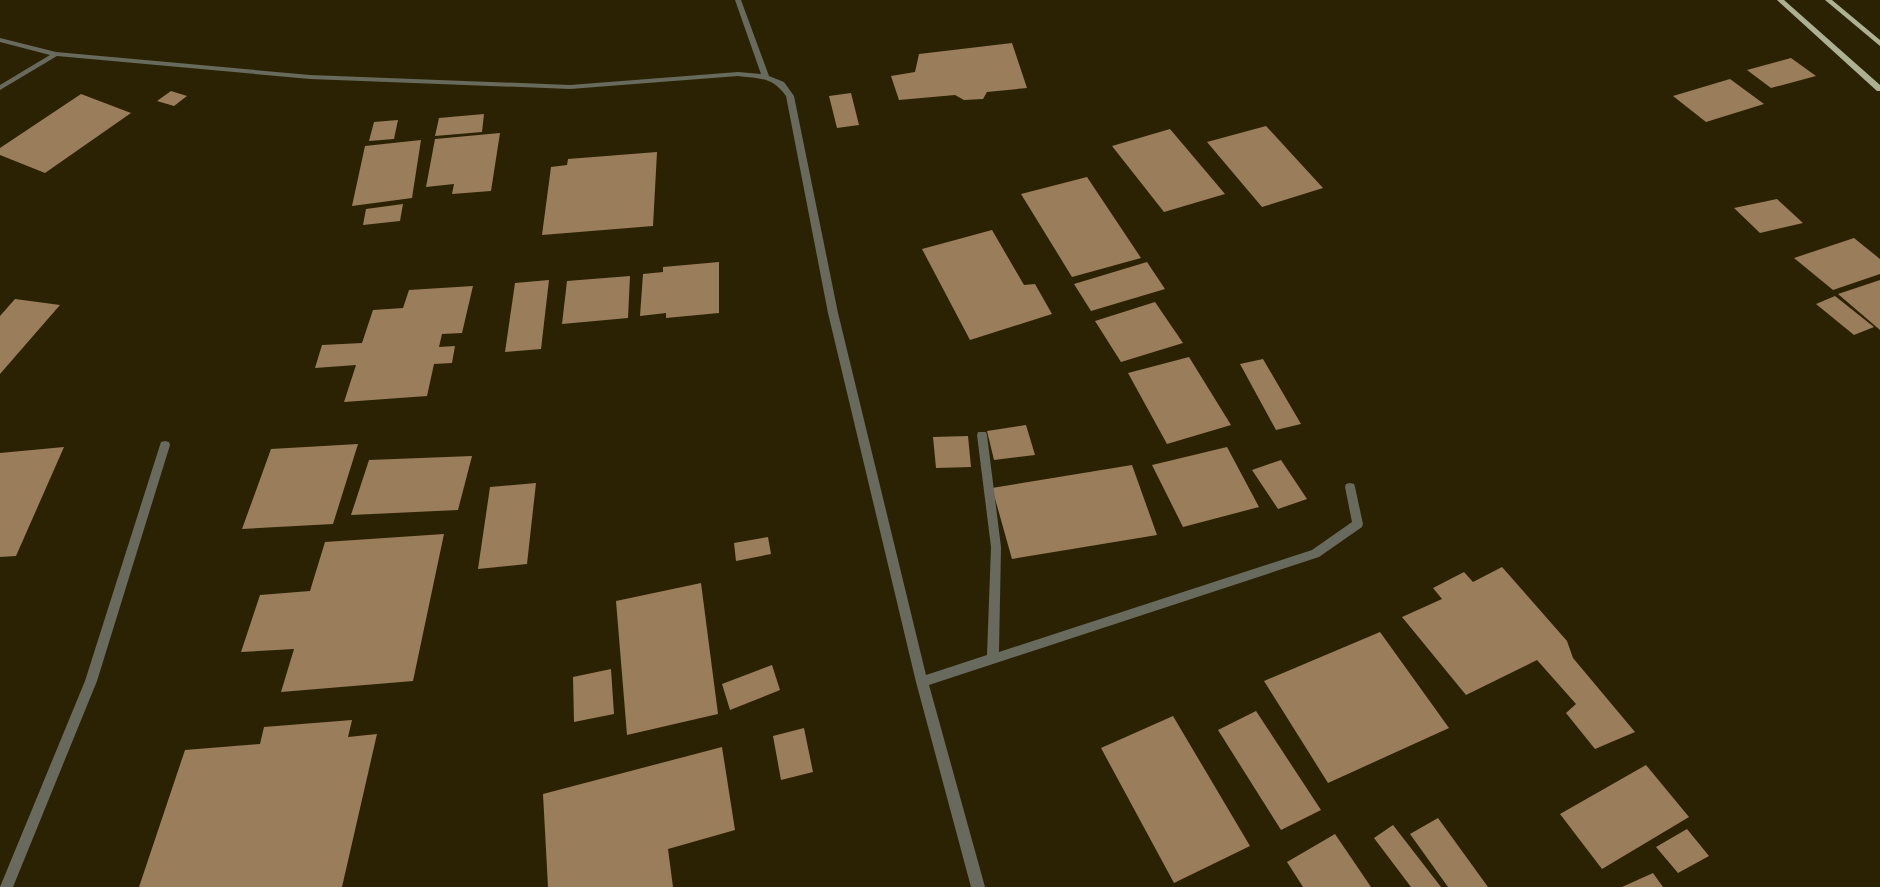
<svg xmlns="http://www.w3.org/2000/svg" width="1880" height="887" font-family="'Zilla Slab',serif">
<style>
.building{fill:#9a7d5a}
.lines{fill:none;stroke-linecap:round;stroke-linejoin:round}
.street{fill:#676a5c;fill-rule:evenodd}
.primary{fill:#acb194;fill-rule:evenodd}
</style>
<rect width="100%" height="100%" fill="#2b2203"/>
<g class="building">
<path d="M1012 43 1027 88 987 92 983 99 964 100 955 95 899 100 891 76 915 72 919 54Z"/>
<path d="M1791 58 1816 76 1771 88 1747 70Z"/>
<path d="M1730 79 1764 104 1706 122 1673 96Z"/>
<path d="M171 91 187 96 174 106 157 101Z"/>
<path d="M851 93 859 125 837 128 829 96Z"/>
<path d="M81 94 131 113 45 173 0 155V148Z"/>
<path d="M484 114 482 132 435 136 439 118Z"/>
<path d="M398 120 394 139 369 141 374 122Z"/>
<path d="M1266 126 1323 188 1262 207 1207 142Z"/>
<path d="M1170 129 1225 194 1164 212 1112 146Z"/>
<path d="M500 133 491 191 452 194 454 184 426 187 435 139Z"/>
<path d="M421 140 412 198 352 206 365 146Z"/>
<path d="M657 152 653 226 542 235 551 167 567 165 568 159Z"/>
<path d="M1087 177 1141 258 1072 277 1021 194Z"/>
<path d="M1777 199 1803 223 1760 233 1734 208Z"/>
<path d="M403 204 400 221 363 225 366 209Z"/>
<path d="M992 230 1024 285 1035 284 1052 314 970 340 922 249Z"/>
<path d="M1854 238 1880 259V274L1833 290 1794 258Z"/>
<path d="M719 262V313L666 318V313L640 316 643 274 663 272V267Z"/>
<path d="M1147 262 1165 289 1091 311 1074 284Z"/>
<path d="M630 276 628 318 562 324 567 281Z"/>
<path d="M549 280 541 349 505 352 515 283Z"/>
<path d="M1880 280V330L1838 294Z"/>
<path d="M473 286 462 333 442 334 439 347 455 346 452 363 434 364 427 396 344 402 356 365 315 368 322 345 362 343 373 310 403 308 409 290Z"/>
<path d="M1835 296 1874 327 1854 335 1816 304Z"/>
<path d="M15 299 60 305 0 374V316Z"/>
<path d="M1155 302 1183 343 1121 362 1095 321Z"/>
<path d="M1189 357 1231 425 1167 444 1128 373Z"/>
<path d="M1263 359 1301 424 1276 430 1240 364Z"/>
<path d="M1026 425 1035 455 994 460 987 431Z"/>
<path d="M968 436 971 467 936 468 933 437Z"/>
<path d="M358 444 333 524 242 529 271 449Z"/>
<path d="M64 447 16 556 0 557V453Z"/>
<path d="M1227 447 1259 507 1183 527 1152 465Z"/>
<path d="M472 456 458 510 351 515 369 460Z"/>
<path d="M1281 460 1307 499 1278 509 1252 470Z"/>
<path d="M1132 465 1157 535 1012 559 992 488Z"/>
<path d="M536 483 527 564 478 569 490 487Z"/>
<path d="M444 534 413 681 281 692 294 649 241 652 260 595 310 591 325 542Z"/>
<path d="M768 537 771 554 736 561 734 543Z"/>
<path d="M1502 567 1567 641 1573 658 1635 732 1595 749 1566 713 1576 704 1537 660 1466 695 1402 617 1442 599 1433 588 1464 572 1473 582Z"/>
<path d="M701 583 718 714 627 735 616 601Z"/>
<path d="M1380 632 1449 728 1328 783 1264 681Z"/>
<path d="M772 665 780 690 730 710 722 684Z"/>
<path d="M611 669 614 714 574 722 573 677Z"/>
<path d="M1256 711 1321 810 1281 830 1218 730Z"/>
<path d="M1173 716 1250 846 1174 883 1101 748Z"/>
<path d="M352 720 348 737 377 734 342 887H139L185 750 260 744 264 727Z"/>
<path d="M804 728 813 772 781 780 773 736Z"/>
<path d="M722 747 735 830 668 849 673 887H548L543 794Z"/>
<path d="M1646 765 1689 817 1602 869 1560 814Z"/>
<path d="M1438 818 1488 887H1448L1410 834Z"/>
<path d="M1393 825 1441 887H1411L1374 838Z"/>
<path d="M1687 829 1709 856 1678 873 1656 847Z"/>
<path d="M1335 834 1371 887H1303L1287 862Z"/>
<path d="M1653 873 1663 887H1622Z"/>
</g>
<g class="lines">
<g class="street">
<path d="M735 0H741L769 76 784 82 794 96 838 313 926 675 987 655 991 547 977 435 978 432H986L987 435 1001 547 999 652 1312 550 1352 522 1345 487 1346 484 1350 483 1354 484 1355 487 1363 524 1362 527 1319 557 929 685 985 887H971L916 682 828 313 786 96C772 77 761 79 738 76L570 89 310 79 57 56 0 90V85L50 55 0 42V38L56 52 310 75 570 85 738 72 761 74Z"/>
<path d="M165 441 169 442 170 445 97 681 13 887H0L85 681 160 445 161 442Z"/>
</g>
<g class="primary">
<path d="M1777 0H1784L1880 85V91H1877Z"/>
<path d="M1825 0H1832L1880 40V46Z"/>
</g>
</g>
</svg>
